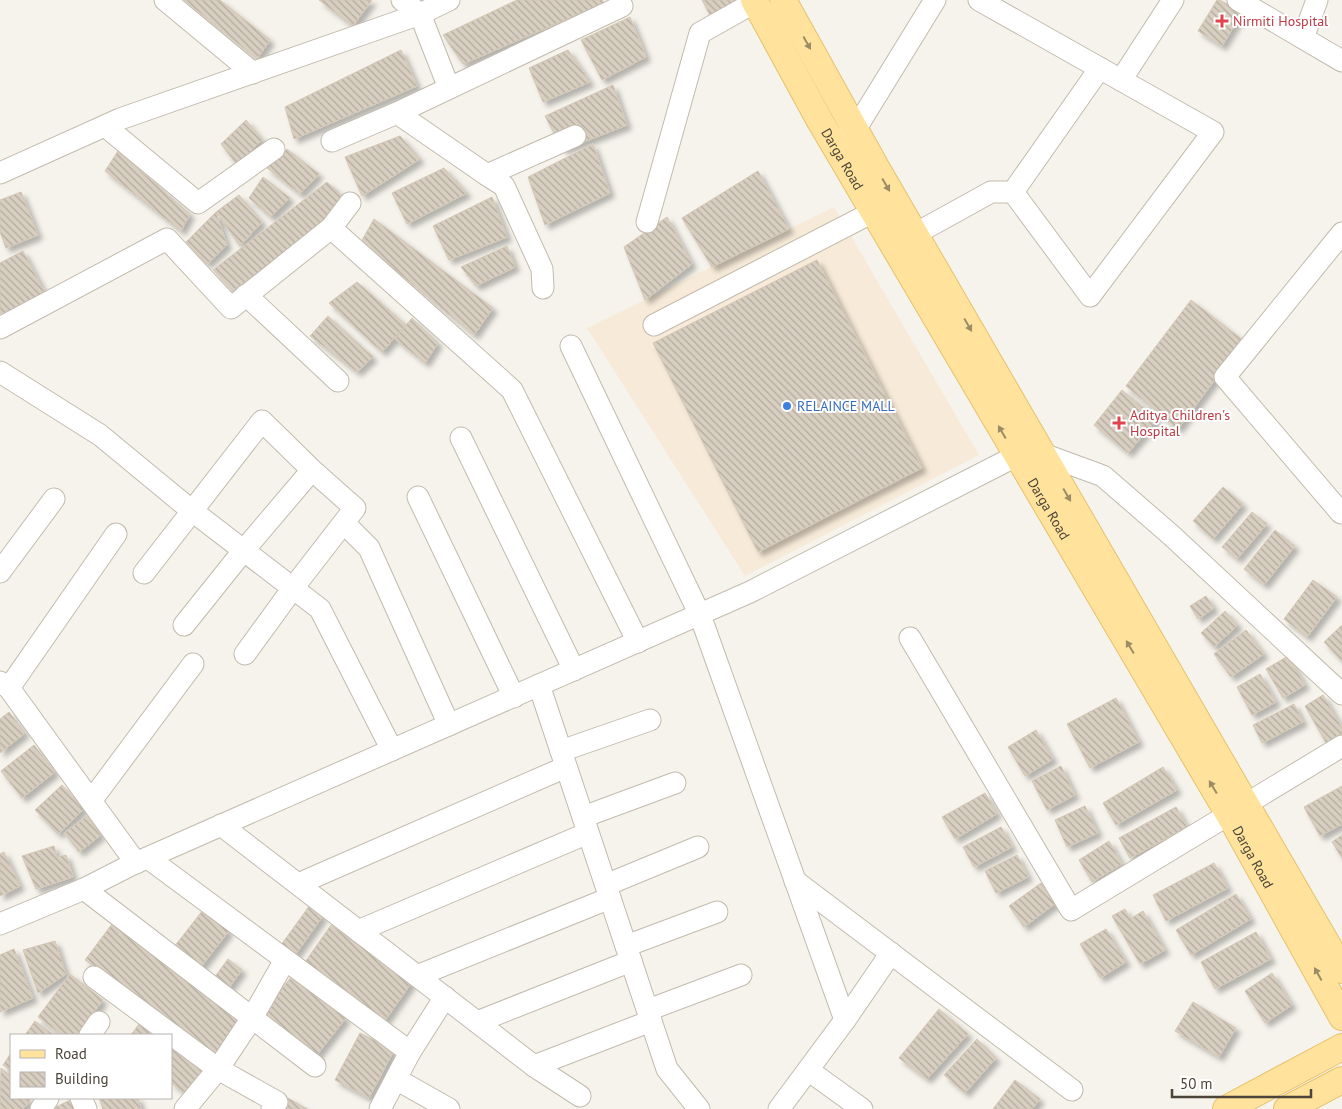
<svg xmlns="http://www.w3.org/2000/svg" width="1342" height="1109" font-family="'PT Sans',sans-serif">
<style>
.commercial{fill:#f7ead8}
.building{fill:url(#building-back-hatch);stroke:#d3c7b4;filter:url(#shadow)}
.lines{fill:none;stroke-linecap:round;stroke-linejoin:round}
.minor-casing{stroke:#c2bbae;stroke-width:23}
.major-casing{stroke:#e6c16a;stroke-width:28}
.minor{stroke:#fff;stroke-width:21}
.major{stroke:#ffe39c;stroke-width:26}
.oneway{fill:#9c8c66}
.health-dot{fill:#e0444e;stroke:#fff;stroke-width:2}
.shop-dot{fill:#3f7fe0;stroke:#fff;stroke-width:2}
.labels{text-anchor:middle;stroke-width:4;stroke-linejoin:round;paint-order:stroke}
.health-label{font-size:14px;fill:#be3a42;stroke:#fff;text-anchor:start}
.street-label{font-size:14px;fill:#4b4439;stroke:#fff}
.shop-label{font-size:14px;fill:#366cbe;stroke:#fff;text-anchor:start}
</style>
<defs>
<pattern id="building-back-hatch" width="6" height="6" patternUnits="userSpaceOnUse" patternTransform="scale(1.25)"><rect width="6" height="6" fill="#d8cfc1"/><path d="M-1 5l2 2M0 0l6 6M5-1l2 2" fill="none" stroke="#b1aa9e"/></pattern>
<filter id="shadow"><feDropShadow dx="4.5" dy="4.5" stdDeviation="2.5" flood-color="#0004"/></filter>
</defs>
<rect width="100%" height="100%" fill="#f6f3ec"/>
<path class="commercial" d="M834 207 979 455 745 576 587 328Z"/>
<g class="building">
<path d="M184 0H220L270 40 257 59Z"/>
<path d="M319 0H372L353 26Z"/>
<path d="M517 0H602L604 3 463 64 443 35Z"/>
<path d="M702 0H744L712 19Z"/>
<path d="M1217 0H1220L1242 13 1222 46 1198 31Z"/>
<path d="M630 17 646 57 602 80 581 40Z"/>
<path d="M401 50 417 86 294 139 285 107Z"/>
<path d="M568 50 590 82 543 102 529 68Z"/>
<path d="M613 85 627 125 563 150 545 116Z"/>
<path d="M246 120 262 140 237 165 221 144Z"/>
<path d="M400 136 420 159 362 196 345 157Z"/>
<path d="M593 144 610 193 545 225 528 177Z"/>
<path d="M287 149 319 174 300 194 267 168Z"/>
<path d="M118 151 190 214 181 231 105 171Z"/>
<path d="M444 168 467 193 407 224 392 193Z"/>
<path d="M758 171 789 229 712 267 682 218Z"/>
<path d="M263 177 290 198 271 217 249 198Z"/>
<path d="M327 182 350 203 233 291 213 270Z"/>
<path d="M21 192 38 235 6 248 0 232V200Z"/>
<path d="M239 195 262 222 240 246 216 212Z"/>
<path d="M492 197 507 237 449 260 433 226Z"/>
<path d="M216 212 227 245 207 264 186 242Z"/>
<path d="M667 217 692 264 645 300 624 247Z"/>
<path d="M374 219 493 308 474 335 361 242Z"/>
<path d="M507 246 515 267 476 286 461 267Z"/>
<path d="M23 251 47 297 4 321 0 312V263Z"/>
<path d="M817 260 922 468 758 552 653 343Z"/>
<path d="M357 282 406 325 382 352 329 303Z"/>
<path d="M1191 300 1244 341 1178 429 1126 386Z"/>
<path d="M328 316 373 357 357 372 310 336Z"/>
<path d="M412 318 438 343 425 363 395 339Z"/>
<path d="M1122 390 1157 419 1128 453 1094 425Z"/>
<path d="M1223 487 1243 504 1213 539 1193 521Z"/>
<path d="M1252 512 1267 524 1237 559 1222 547Z"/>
<path d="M1275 530 1295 546 1264 585 1244 569Z"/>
<path d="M1313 580 1337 597 1307 637 1284 619Z"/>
<path d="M1206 596 1214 608 1198 619 1190 606Z"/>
<path d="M1225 611 1238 625 1214 647 1201 633Z"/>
<path d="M1342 625V661L1324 642Z"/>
<path d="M1246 630 1264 654 1231 677 1214 654Z"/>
<path d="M1288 656 1305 685 1283 698 1266 669Z"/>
<path d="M1260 674 1276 702 1252 715 1237 687Z"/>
<path d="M1323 695 1342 728V734L1326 743 1305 706Z"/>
<path d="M1116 698 1139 742 1090 768 1067 724Z"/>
<path d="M1294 704 1303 722 1262 743 1253 725Z"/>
<path d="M9 712 25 733 0 753V719Z"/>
<path d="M1036 730 1053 759 1025 776 1008 747Z"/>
<path d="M34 745 55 772 22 798 1 771Z"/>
<path d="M1061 766 1075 795 1047 810 1032 781Z"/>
<path d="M1163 767 1177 790 1116 825 1103 803Z"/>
<path d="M62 785 84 809 58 834 35 810Z"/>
<path d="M1342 786V824L1320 836 1304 807Z"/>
<path d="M985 793 997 814 955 839 942 817Z"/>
<path d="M1085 806 1098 833 1067 847 1055 820Z"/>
<path d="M1176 807 1187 827 1130 858 1119 838Z"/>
<path d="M87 816 101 835 79 852 64 833Z"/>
<path d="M1001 827 1012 847 974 867 963 847Z"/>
<path d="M1342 835V858L1332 842Z"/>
<path d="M1109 841 1122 864 1092 882 1079 860Z"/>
<path d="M54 846 57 857 66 855 73 877 36 889 22 856Z"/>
<path d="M4 852 20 886 0 896V854Z"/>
<path d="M1017 855 1028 877 996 893 985 871Z"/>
<path d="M1214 863 1228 888 1166 921 1153 895Z"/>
<path d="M1041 883 1056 903 1024 927 1009 906Z"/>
<path d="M1236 894 1251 919 1191 955 1176 930Z"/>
<path d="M310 905 323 916 295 955 281 945Z"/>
<path d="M1125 909 1130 919 1143 911 1165 950 1140 964 1112 916Z"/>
<path d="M203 910 229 931 200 968 174 947Z"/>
<path d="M112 924 242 1017 215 1054 85 960Z"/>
<path d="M331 925 412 982 384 1022 303 965Z"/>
<path d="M1106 929 1126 962 1100 978 1080 944Z"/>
<path d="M1256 932 1271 959 1215 989 1201 962Z"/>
<path d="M55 941 66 974 38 993 23 950Z"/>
<path d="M14 949 33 998 0 1012V955Z"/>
<path d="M228 959 242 970 228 989 214 978Z"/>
<path d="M1272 973 1292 1005 1265 1023 1245 991Z"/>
<path d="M70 974 103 1000 77 1035H62L38 1017Z"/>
<path d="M292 976 346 1018 316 1056 262 1013Z"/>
<path d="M1193 1002 1236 1028 1219 1057 1175 1031Z"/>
<path d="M939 1009 968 1034 927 1079 899 1058Z"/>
<path d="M35 1021 54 1035H25Z"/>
<path d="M139 1024 150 1032 148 1035H131Z"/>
<path d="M360 1033 394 1050 369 1098 335 1080Z"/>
<path d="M977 1039 996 1058 965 1093 944 1075Z"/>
<path d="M171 1048 206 1074 189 1096 171 1083Z"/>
<path d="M11 1053V1071L3 1065Z"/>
<path d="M1 1068 11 1076V1098H32L23 1109H0Z"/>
<path d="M1015 1080 1040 1099 1032 1109H993Z"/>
<path d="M99 1098H138L141 1109H103Z"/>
<path d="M288 1098 307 1109H281Z"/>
<path d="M70 1100 75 1109H52Z"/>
</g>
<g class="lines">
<g class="minor-casing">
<g id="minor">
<path d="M165 0 253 73"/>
<path d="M402 0 420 14 449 88"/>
<path d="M979 0 1213 132 1090 296 1013 192 1100 68"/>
<path d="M1238 0 1342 61"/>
<path d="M1303 38 1317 0"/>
<path d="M1121 80 1173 0"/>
<path d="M397 113 487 175 575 136"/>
<path d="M105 126 198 203 274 149"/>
<path d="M844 138 855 130 935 0"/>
<path d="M332 141 397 113 622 6"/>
<path d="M0 173 120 119 420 14 449 0"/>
<path d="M487 175 504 186 542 269 543 288"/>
<path d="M647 222 700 33 755 2"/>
<path d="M331 228 512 390 638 642"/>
<path d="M915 234 991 192H1013"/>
<path d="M246 295 338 381"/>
<path d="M654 325 873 212"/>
<path d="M0 328 167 239 231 308 331 228 350 203"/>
<path d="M571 346 700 615 845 1020"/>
<path d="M0 372 100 435 191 510 320 609 392 750"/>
<path d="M461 438 574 670"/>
<path d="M418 497 514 697"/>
<path d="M1341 513 1225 377 1342 233"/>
<path d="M345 524 369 548 449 725"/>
<path d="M0 572 54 499"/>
<path d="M144 573 262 421 312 470 355 508 293 588 245 654"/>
<path d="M184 625 244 550 312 470"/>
<path d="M910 638 1071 910 1342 746"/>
<path d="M0 682 9 688 136 863"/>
<path d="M539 685 667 1069 699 1109"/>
<path d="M9 688 116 534"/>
<path d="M561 751 650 720"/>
<path d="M91 801 193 664"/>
<path d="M583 817 675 783"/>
<path d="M221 825 534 1066 580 1096"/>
<path d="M148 858 410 1052 380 1109"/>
<path d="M795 881 1072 1090"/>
<path d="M298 884 566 767"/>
<path d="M606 885 698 847"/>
<path d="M84 889 315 1066"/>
<path d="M0 924 84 889 131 865 750 592 1016 456 1043 454 1103 476 1171 535 1342 694"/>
<path d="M358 931 588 833"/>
<path d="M626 946 717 912"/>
<path d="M417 976 610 898"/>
<path d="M94 977 218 1069 277 1102 272 1109"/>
<path d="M648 1010 741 975"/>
<path d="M477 1022 631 961"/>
<path d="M90 1035 99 1022"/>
<path d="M410 1052 445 997"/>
<path d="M534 1066 651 1021"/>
<path d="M808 1070 862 1109"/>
<path d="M396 1079 449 1109"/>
<path d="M81 1098 86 1109"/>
<path d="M41 1109 48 1098"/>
<path d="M185 1109 218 1069 252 1018 285 960"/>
<path d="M779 1109 845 1020 891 953"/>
</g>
</g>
<g class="major-casing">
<g id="major">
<path id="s1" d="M754 0 820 121 1234 823 1342 1017"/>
<path d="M783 0 877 169 1342 970"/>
<path d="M1226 1109 1342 1047"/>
<path d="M1287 1109 1342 1080"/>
</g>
</g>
<use href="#minor" class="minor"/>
<use href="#major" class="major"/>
</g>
<defs><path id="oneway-solid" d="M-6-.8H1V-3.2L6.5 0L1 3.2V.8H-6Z" transform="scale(1.25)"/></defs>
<g class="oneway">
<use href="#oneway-solid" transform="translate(807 43) rotate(61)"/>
<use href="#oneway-solid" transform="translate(886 185) rotate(60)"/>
<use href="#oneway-solid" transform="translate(968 325) rotate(60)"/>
<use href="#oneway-solid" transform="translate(1002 432) rotate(-120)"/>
<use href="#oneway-solid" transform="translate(1067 495) rotate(60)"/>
<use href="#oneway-solid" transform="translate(1130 647) rotate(-121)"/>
<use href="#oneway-solid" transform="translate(1213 787) rotate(-121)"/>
<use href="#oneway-solid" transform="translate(1318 974) rotate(-119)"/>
</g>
<g class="health-dot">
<path d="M1219.5 13.5h5v5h5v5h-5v5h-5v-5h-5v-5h5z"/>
<path d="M1116.5 415.5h5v5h5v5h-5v5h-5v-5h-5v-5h5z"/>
</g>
<circle class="shop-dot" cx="787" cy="406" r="5"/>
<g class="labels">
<g class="health-label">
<text x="1233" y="26">Nirmiti Hospital</text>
<text x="1130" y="420">Aditya Children's<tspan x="1130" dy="16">Hospital</tspan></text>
</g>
<g class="street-label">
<text dy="5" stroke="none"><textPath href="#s1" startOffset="182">Darga Road</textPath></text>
<text dy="5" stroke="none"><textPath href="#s1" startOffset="588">Darga Road</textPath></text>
<text dy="5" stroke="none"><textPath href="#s1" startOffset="992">Darga Road</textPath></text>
</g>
<g class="shop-label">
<text x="797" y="411">RELAINCE MALL</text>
</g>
</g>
<rect x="10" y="1034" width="162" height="65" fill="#ffffff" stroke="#b7b4b0"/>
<rect x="20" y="1050" width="25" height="8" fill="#ffe39c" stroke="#b7b4b0"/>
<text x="55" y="1059" font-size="15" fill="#4b4439">Road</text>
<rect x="20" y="1072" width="25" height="15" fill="url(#building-back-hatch)" stroke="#b7b4b0"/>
<text x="55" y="1084" font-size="15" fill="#4b4439">Building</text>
<path d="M1172 1089v8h139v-8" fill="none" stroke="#4b4439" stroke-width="2.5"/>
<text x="1180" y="1089" font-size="15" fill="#4b4439" stroke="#ffffff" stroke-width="4" paint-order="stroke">50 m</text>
</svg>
